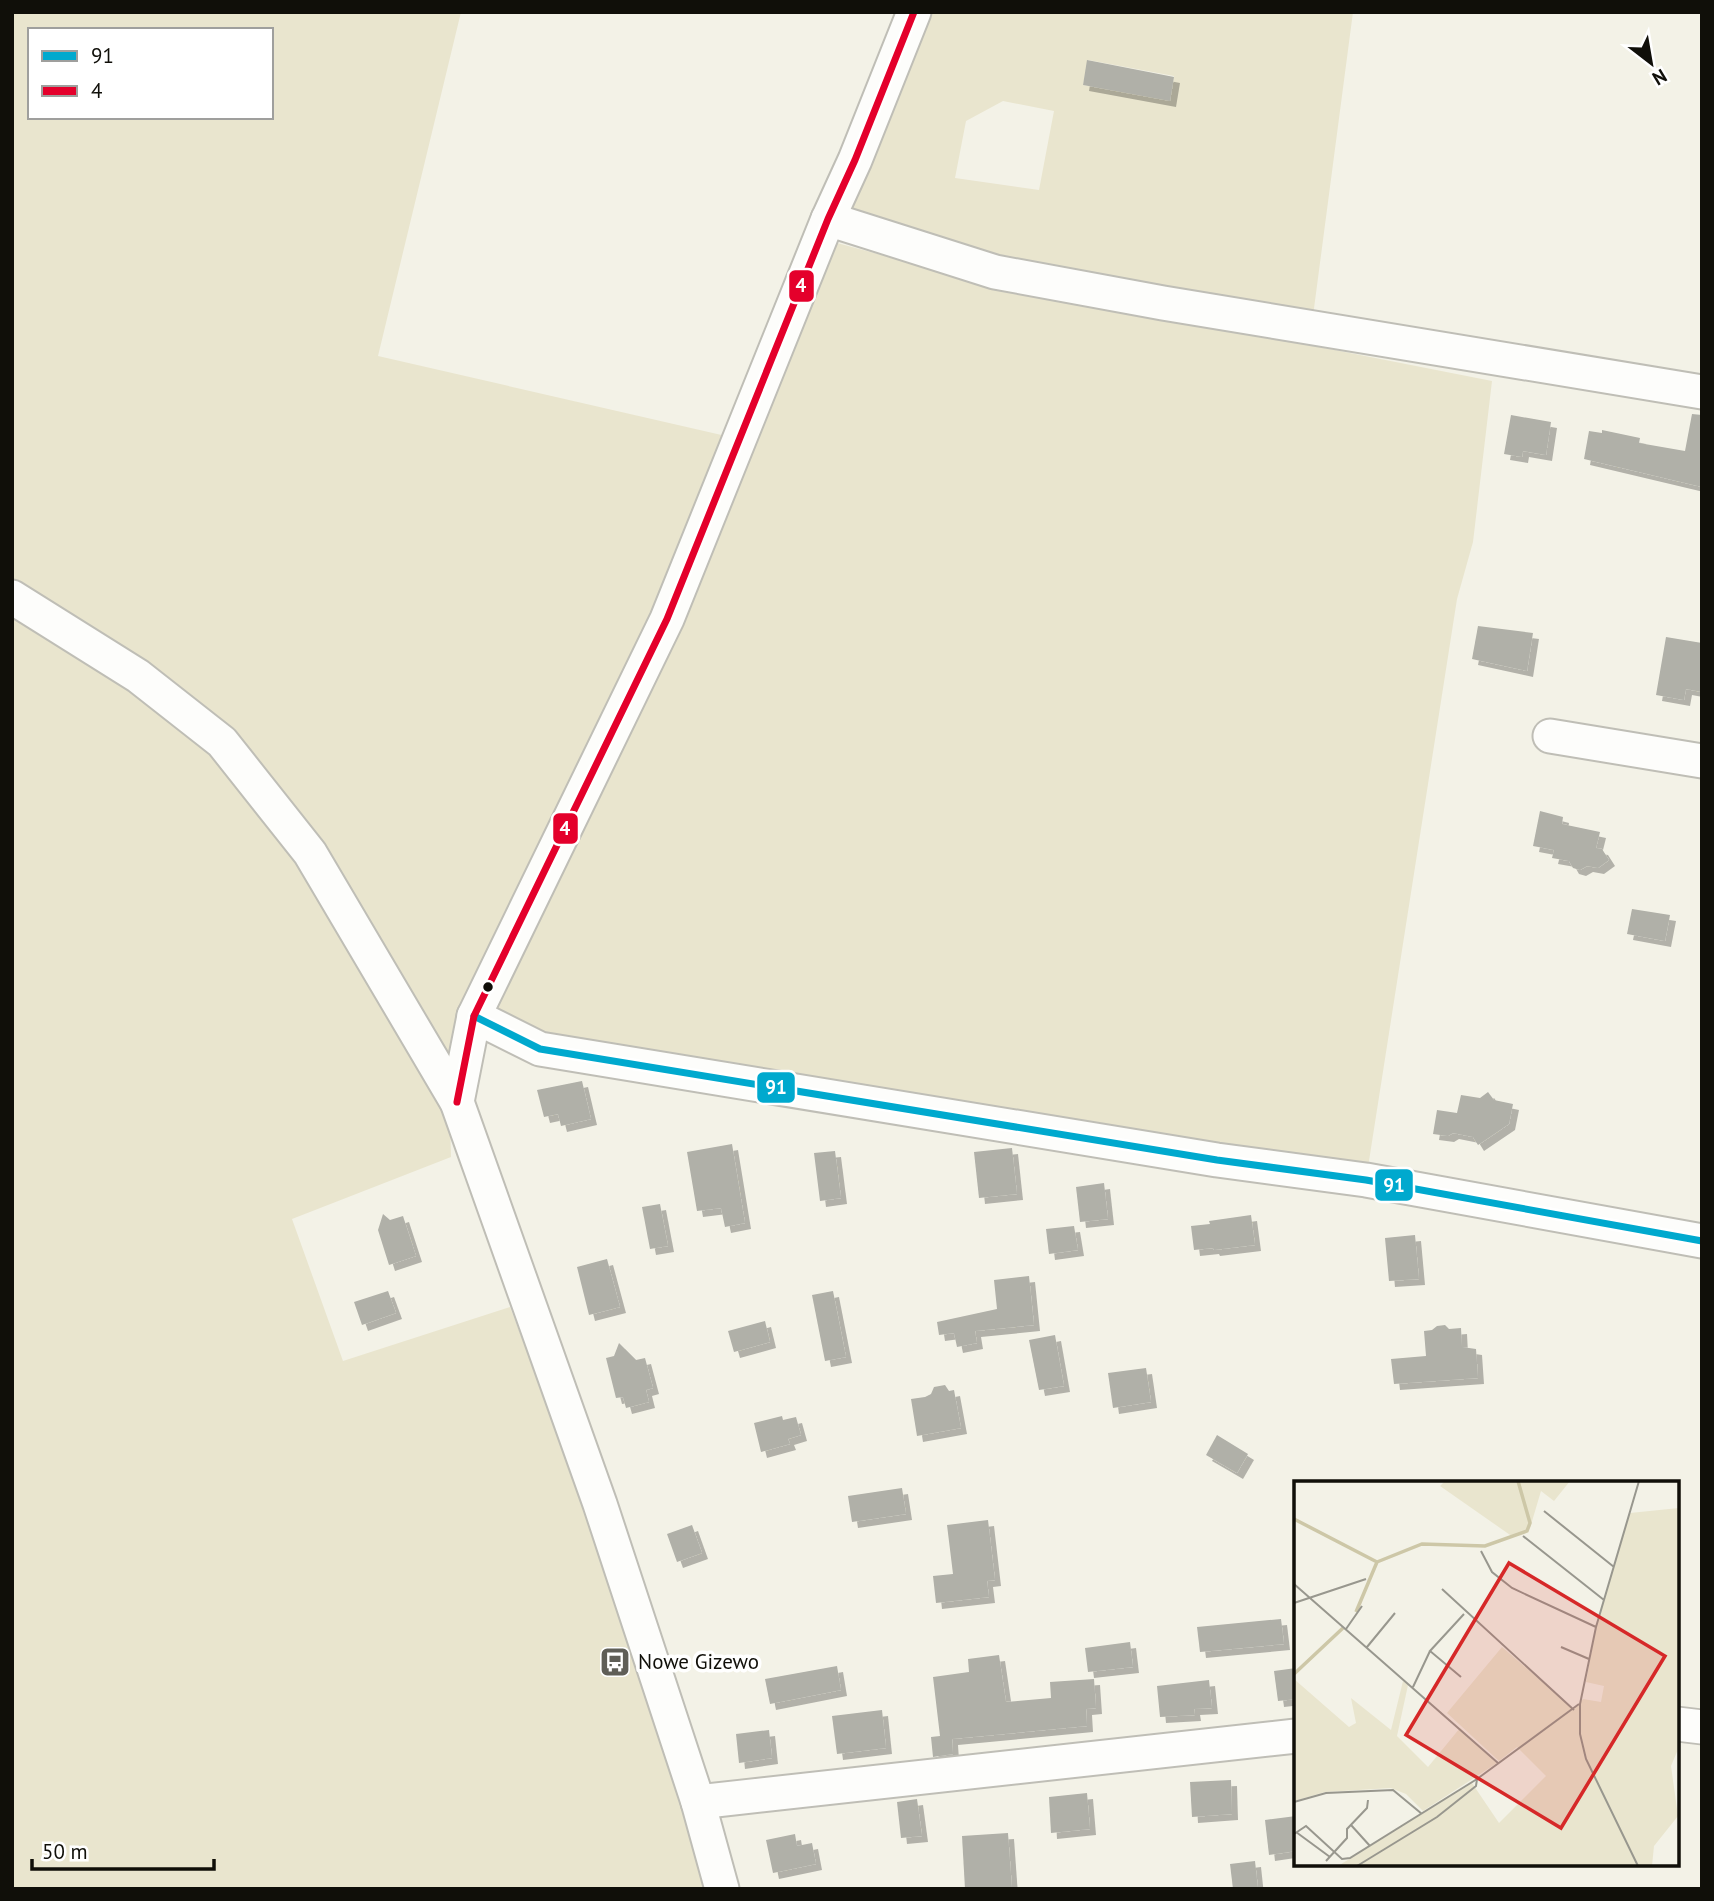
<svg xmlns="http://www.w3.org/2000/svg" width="1714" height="1901" font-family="'PT Sans',sans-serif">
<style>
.green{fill:#e9e5ce;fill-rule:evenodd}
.building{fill:#b0b0a8;filter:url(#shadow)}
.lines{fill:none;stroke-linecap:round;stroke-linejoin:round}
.minor-casing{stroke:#bfbeb6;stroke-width:37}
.minor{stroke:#fdfdfb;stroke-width:33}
.bus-1-casing{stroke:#fff;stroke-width:12}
.bus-2-casing{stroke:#fff;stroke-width:12}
.bus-1{stroke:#00a9ce;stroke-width:7}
.bus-2{stroke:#e4002b;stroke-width:7}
.bus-dot{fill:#100f09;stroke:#fff;stroke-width:2.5}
.labels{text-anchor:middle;stroke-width:7;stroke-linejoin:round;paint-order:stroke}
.poi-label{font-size:21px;fill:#100f09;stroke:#fff;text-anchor:start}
.inset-river{fill:none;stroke:#cdc7a7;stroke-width:3.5}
.inset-road{fill:none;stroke:#98978e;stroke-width:2}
.view{fill:#d62828;fill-opacity:0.15;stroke:#d62828;stroke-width:3.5}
.inset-edge{fill:none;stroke:#100f09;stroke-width:3.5}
.line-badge{stroke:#fff;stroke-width:2.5}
.badge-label{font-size:19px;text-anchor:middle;font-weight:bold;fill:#fff}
</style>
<defs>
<filter id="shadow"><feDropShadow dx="6" dy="6" stdDeviation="0" flood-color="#0004"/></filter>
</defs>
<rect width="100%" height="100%" fill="#f3f2e7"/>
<g class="green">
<path d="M12 12H461L378 356 752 442 837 243 960 276 1492 381 1473 542 1457 599 1366 1180 477 1029 449 1076 451 1157 292 1219 343 1361 510 1307 698 1802 722 1889H12ZM30 30H271V117H30Z"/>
<path d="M933 12H1353L1313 316 1033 269 841 214ZM1088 60 1174 76 1170 100 1083 85ZM1003 101 1054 111 1039 190 955 178 966 121Z"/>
</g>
<g class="building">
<path d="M1087 60 1174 77 1170 101 1083 85Z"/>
<path d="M1692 414 1702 415V487L1584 459 1589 431 1602 433V430L1640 438 1639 443 1685 451Z"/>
<path d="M1511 415 1551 422 1546 455 1523 451 1522 457 1504 454Z"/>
<path d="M1478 626 1533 633 1527 671 1472 659Z"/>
<path d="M1666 637 1702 643V692L1686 689 1684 700 1656 695Z"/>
<path d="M1540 811 1563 817 1562 824 1600 832 1596 848 1602 849 1609 860 1598 868 1587 866 1580 870 1573 868 1569 861 1552 858 1554 850 1533 846Z"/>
<path d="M1632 909 1670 915 1665 941 1627 934Z"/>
<path d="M582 1081 591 1119 561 1126 558 1114 544 1117 537 1090Z"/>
<path d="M1488 1092 1494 1100 1513 1104 1509 1124 1478 1145 1473 1137 1453 1133 1448 1136 1433 1134 1437 1110 1457 1113 1461 1095 1480 1098Z"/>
<path d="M732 1144 745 1223 725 1227 721 1208 697 1211 687 1152Z"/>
<path d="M1012 1148 1017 1194 979 1198 974 1152Z"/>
<path d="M835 1151 841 1198 820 1201 814 1153Z"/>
<path d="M1104 1183 1108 1219 1080 1222 1076 1187Z"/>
<path d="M660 1204 668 1246 650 1249 642 1207Z"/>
<path d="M383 1214 390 1220 403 1216 416 1256 389 1265 378 1230Z"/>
<path d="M1251 1215 1255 1245 1214 1250 1213 1248 1194 1250 1191 1226 1210 1224 1209 1221Z"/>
<path d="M1074 1226 1078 1250 1049 1254 1046 1229Z"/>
<path d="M1415 1235 1419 1279 1389 1281 1385 1238Z"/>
<path d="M607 1259 620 1307 589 1315 577 1267Z"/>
<path d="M1029 1276 1034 1325 975 1331 977 1343 957 1347 954 1333 939 1335 937 1322 997 1309 994 1280Z"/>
<path d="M388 1291 396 1313 362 1325 354 1302Z"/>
<path d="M833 1291 846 1357 825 1361 812 1295Z"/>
<path d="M765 1321 770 1342 734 1352 728 1331Z"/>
<path d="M1445 1325 1449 1329 1461 1328 1462 1347 1476 1349 1478 1378 1394 1384 1391 1359 1426 1356 1424 1331 1432 1330 1437 1326Z"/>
<path d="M1055 1335 1064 1386 1039 1390 1029 1340Z"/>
<path d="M619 1343 636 1360 645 1358 653 1388 646 1390 649 1402 626 1408 623 1397 616 1398 606 1358 614 1356Z"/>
<path d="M1146 1368 1151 1402 1113 1408 1108 1373Z"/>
<path d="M945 1385 949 1391 954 1390 961 1428 917 1436 911 1399 925 1397 931 1394 934 1387Z"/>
<path d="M782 1416 783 1420 796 1417 801 1435 788 1439 790 1444 761 1452 754 1423Z"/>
<path d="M1217 1435 1248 1454 1237 1473 1206 1455Z"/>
<path d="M902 1488 906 1514 852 1522 848 1496Z"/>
<path d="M988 1520 995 1580 987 1581 989 1597 936 1603 933 1576 953 1574 947 1525Z"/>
<path d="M692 1525 702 1553 677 1562 667 1534Z"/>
<path d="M1281 1619 1284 1644 1200 1652 1197 1627Z"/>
<path d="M1130 1642 1133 1667 1088 1672 1085 1648Z"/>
<path d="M999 1655 1006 1702 1051 1698 1050 1682 1094 1679 1096 1708 1086 1709 1087 1726 952 1739 953 1754 933 1757 931 1737 940 1736 933 1677 969 1672 968 1659Z"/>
<path d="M837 1666 841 1690 770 1704 765 1679Z"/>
<path d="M1296 1668V1699L1278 1701 1274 1671Z"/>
<path d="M1209 1680 1212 1708 1194 1709 1195 1715 1160 1717 1157 1686Z"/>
<path d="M882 1710 886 1748 837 1754 832 1716Z"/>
<path d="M769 1730 772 1758 739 1763 736 1734Z"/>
<path d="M1231 1780 1232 1814 1192 1817 1190 1782Z"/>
<path d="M1087 1793 1090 1829 1051 1833 1049 1797Z"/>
<path d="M917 1799 922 1836 901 1838 897 1802Z"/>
<path d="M1296 1816V1851L1269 1855 1265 1820Z"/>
<path d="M1008 1833 1012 1889H965L962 1836Z"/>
<path d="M795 1834 797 1846 812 1843 816 1864 773 1873 766 1840Z"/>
<path d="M1255 1861 1258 1889H1233L1230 1864Z"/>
</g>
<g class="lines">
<g class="minor-casing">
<g id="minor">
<path d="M828 219 995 272 1163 303 1702 392"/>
<path d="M12 597 138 676 222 742 310 853 457 1102 600 1504 698 1802 722 1889"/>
<path d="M1550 736 1702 761"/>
<path d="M474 1016 540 1049 1217 1160 1366 1180 1702 1241"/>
<path d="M457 1102 474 1016 667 619 828 219 855 160 914 12"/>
<path d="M1677 1724 1702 1727"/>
<path d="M698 1802 1296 1736"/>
</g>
</g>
<use href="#minor" class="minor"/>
<g class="bus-1-casing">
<path id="bus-1" d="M474 1016 540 1049 1217 1160 1366 1180 1702 1241"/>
</g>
<g class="bus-2-casing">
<path id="bus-2" d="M457 1102 474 1016 667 619 828 219 855 160 914 12"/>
</g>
<use href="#bus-1" class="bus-1"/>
<use href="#bus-2" class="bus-2"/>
</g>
<defs>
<g id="bus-square" transform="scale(1.575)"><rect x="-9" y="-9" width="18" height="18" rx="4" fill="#5f5e57" stroke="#fff"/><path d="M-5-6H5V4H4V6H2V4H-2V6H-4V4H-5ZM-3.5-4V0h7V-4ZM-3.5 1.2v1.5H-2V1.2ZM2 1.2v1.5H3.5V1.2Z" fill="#fff"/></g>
</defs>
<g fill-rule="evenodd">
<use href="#bus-square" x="615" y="1662"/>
</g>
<circle class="bus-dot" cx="488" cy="987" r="6"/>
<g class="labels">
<g class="poi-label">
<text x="638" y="1669">Nowe Gizewo</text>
</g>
</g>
<g transform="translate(1294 1481)">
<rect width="385" height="385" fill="#f3f2e7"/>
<path d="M151 0H276L260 20 247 10 236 47 219 56 146 5ZM385 27V266L377 285 384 335 360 365 358 385H44L178 302 205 342 252 295 223 266 205 280 153 232 208 166 280 228 289 218 307 221 310 205 292 201 302 146 336 32ZM0 198 55 246 62 242 57 217 97 249 109 200 114 204 103 255 134 286 166 247 203 282 129 330 112 313 97 307 31 311 0 320Z" fill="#e9e5ce"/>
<path class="inset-river" d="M0 38 83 81 62 131M83 81 128 63 191 65 233 50 236 42 224 0M0 193 49 147"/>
<path class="inset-road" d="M250 30 320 86M229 55 310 119M187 70 198 91 218 107 302 146M0 103 204 282M148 108 280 229M0 122 72 98M52 148 68 125M73 166 101 132M267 166 295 178M167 196 136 170 170 133M119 206 136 170M0 321 32 312 99 309 128 333M57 344 76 365M2 351 36 376M0 353 12 345 48 378 56 377 183 298 285 223M32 380 53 357V348L73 327 74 319M63 385 143 336 182 305 183 298M344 385 292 278 286 253V223L302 146 345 0"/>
<path class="view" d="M215 82 371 175 267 347 112 254Z"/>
<rect width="385" height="385" class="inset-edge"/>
</g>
<g class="line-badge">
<rect x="788" y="269" width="27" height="34" rx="7" fill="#e4002b"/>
<rect x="552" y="812" width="27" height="33" rx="7" fill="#e4002b"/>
<rect x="756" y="1071" width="40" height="33" rx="7" fill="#00a9ce"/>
<rect x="1374" y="1168" width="40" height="34" rx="7" fill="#00a9ce"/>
</g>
<g class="badge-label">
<text x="801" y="292">4</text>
<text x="565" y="835">4</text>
<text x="776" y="1094">91</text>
<text x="1394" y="1192">91</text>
</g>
<rect width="1714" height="1901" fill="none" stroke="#100f09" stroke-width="28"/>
<rect x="28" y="28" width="245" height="91" fill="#ffffff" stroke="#9f9f9d" stroke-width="2"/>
<rect x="42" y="51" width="35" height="10" fill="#00a9ce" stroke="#9f9f9d" stroke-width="2"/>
<text x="91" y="63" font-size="21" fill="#100f09">91</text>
<rect x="42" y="86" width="35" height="10" fill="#e4002b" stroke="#9f9f9d" stroke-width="2"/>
<text x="91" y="98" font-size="21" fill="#100f09">4</text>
<g transform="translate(1651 63) rotate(149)" stroke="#ffffff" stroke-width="5" paint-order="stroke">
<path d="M0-5L12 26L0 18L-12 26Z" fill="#100f09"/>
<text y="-10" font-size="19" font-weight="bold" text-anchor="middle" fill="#100f09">N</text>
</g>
<path d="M32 1859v10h182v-10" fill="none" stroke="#100f09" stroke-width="3.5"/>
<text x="42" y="1859" font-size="21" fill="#100f09" stroke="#ffffff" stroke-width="5" paint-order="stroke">50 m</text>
</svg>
